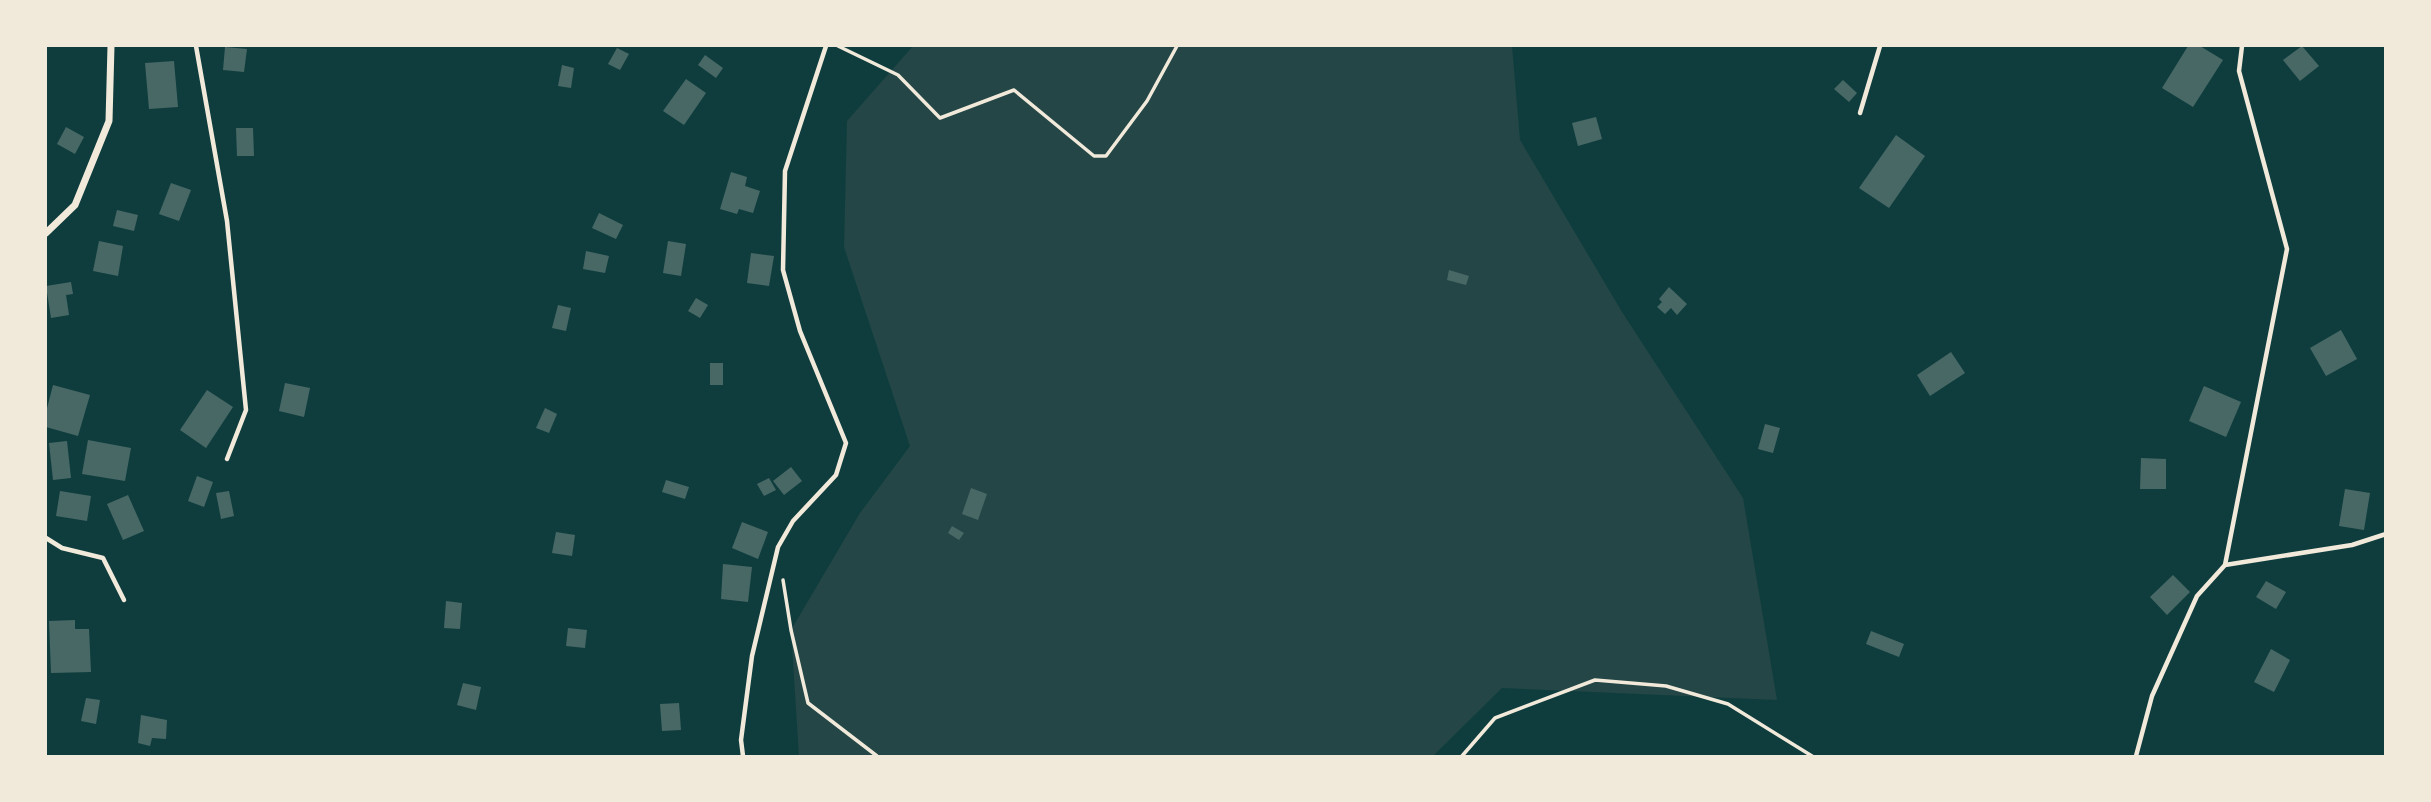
<svg xmlns="http://www.w3.org/2000/svg" width="2431" height="802" font-family="'IBM Plex Sans',sans-serif">
<style>
.green{fill:#244646}
.building{fill:#486865}
.lines{fill:none;stroke-linecap:round;stroke-linejoin:round}
.path{stroke:#f1e9da;stroke-width:3.5}
.service{stroke:#f1e9da;stroke-width:4.5}
.minor{stroke:#f1e9da;stroke-width:7}
</style>
<rect width="100%" height="100%" fill="#0f3d3e"/>
<path class="green" d="M913 46H1512L1520 140 1622 312 1743 498 1777 700 1502 688 1433 756H799L791 630 860 513 910 446 844 247 847 121Z"/>
<g class="building">
<path d="M2188 46H2200L2223 60 2193 107 2162 88Z"/>
<path d="M2302 46 2319 66 2300 81 2283 60Z"/>
<path d="M225 47 247 49 244 72 223 70Z"/>
<path d="M617 48 629 54 620 70 608 64Z"/>
<path d="M705 55 723 68 716 78 698 65Z"/>
<path d="M174 61 178 107 149 109 145 63Z"/>
<path d="M562 65 574 68 571 88 558 86Z"/>
<path d="M686 79 706 93 684 125 663 111Z"/>
<path d="M1843 80 1857 93 1849 102 1834 89Z"/>
<path d="M1596 117 1602 139 1578 146 1572 123Z"/>
<path d="M66 127 84 137 75 154 57 144Z"/>
<path d="M236 128H253L254 156H237Z"/>
<path d="M1896 135 1925 156 1889 208 1859 188Z"/>
<path d="M731 172 747 177 745 186 760 191 753 213 739 209 737 214 720 209Z"/>
<path d="M171 183 191 190 179 221 159 214Z"/>
<path d="M117 210 138 215 134 231 113 226Z"/>
<path d="M599 213 623 225 616 239 592 228Z"/>
<path d="M99 241 123 246 118 276 93 271Z"/>
<path d="M668 241 686 244 681 276 663 273Z"/>
<path d="M586 251 609 256 605 273 583 269Z"/>
<path d="M751 253 774 256 769 286 747 283Z"/>
<path d="M1449 270 1469 276 1466 285 1447 280Z"/>
<path d="M71 282 73 294 66 295 69 315 51 318 46 286Z"/>
<path d="M1669 287 1687 304 1677 315 1671 308 1665 314 1657 307 1662 302 1659 299Z"/>
<path d="M696 298 708 305 700 318 688 311Z"/>
<path d="M558 305 571 308 566 331 552 328Z"/>
<path d="M2341 330 2357 359 2326 376 2310 348Z"/>
<path d="M1951 352 1965 373 1930 396 1917 375Z"/>
<rect x="710" y="363" width="13" height="22"/>
<path d="M285 383 310 388 304 417 279 411Z"/>
<path d="M53 385 90 395 78 436 46 427V412Z"/>
<path d="M2204 386 2241 402 2226 437 2189 421Z"/>
<path d="M207 390 233 407 206 448 180 430Z"/>
<path d="M545 408 557 414 549 433 536 428Z"/>
<path d="M1765 424 1780 428 1773 453 1758 449Z"/>
<path d="M88 440 131 448 125 481 82 474Z"/>
<path d="M67 441 71 478 53 480 49 443Z"/>
<path d="M2141 458 2166 459V489H2140Z"/>
<path d="M791 467 802 481 784 495 773 481Z"/>
<path d="M197 476 213 482 204 507 188 501Z"/>
<path d="M769 478 776 490 764 496 757 484Z"/>
<path d="M666 480 689 487 685 499 662 492Z"/>
<path d="M971 488 987 494 978 520 962 514Z"/>
<path d="M2345 489 2370 493 2364 530 2339 526Z"/>
<path d="M60 491 91 496 87 521 56 516Z"/>
<path d="M229 491 234 516 221 519 216 493Z"/>
<path d="M128 495 144 531 123 540 107 504Z"/>
<path d="M742 522 768 532 758 559 732 548Z"/>
<path d="M952 526 964 533 959 540 948 533Z"/>
<path d="M556 532 575 535 572 556 552 553Z"/>
<path d="M723 564 752 567 748 602 721 599Z"/>
<path d="M2173 575 2190 592 2167 615 2150 597Z"/>
<path d="M2266 581 2286 592 2276 609 2256 597Z"/>
<path d="M446 601 462 603 460 629 444 628Z"/>
<path d="M75 620V629H89L91 672 51 673 49 621Z"/>
<path d="M568 628 587 630 585 648 566 646Z"/>
<path d="M1871 631 1904 644 1899 657 1866 644Z"/>
<path d="M2271 649 2290 660 2274 692 2254 682Z"/>
<path d="M463 683 481 687 476 710 457 705Z"/>
<path d="M86 698 100 700 96 724 81 721Z"/>
<path d="M679 703 681 730 662 731 660 704Z"/>
<path d="M141 715 167 720 166 739 152 738 150 746 138 743Z"/>
</g>
<g class="lines">
<g class="path">
<path d="M838 46 898 75 940 118 1014 90 1094 156H1106L1147 101 1177 46"/>
<path d="M783 580 791 630 808 703 877 756"/>
<path d="M1462 756 1495 718 1595 680 1666 686 1728 704 1812 756"/>
</g>
<g class="service">
<path d="M196 46 227 221 246 410 227 459"/>
<path d="M1860 113 1880 46"/>
<path d="M46 538 62 548 103 558 124 600"/>
<path d="M2225 565 2287 249 2239 71 2242 46"/>
<path d="M743 756 741 740 752 656 778 547 793 521 836 475 846 443 800 331 783 270 785 171 826 46"/>
<path d="M2136 756 2152 696 2197 596 2225 565 2352 545 2386 534"/>
</g>
<path class="minor" d="M46 233 75 205 109 121 111 46"/>
</g>
<rect width="2431" height="802" fill="none" stroke="#f1e9da" stroke-width="94"/>
</svg>
